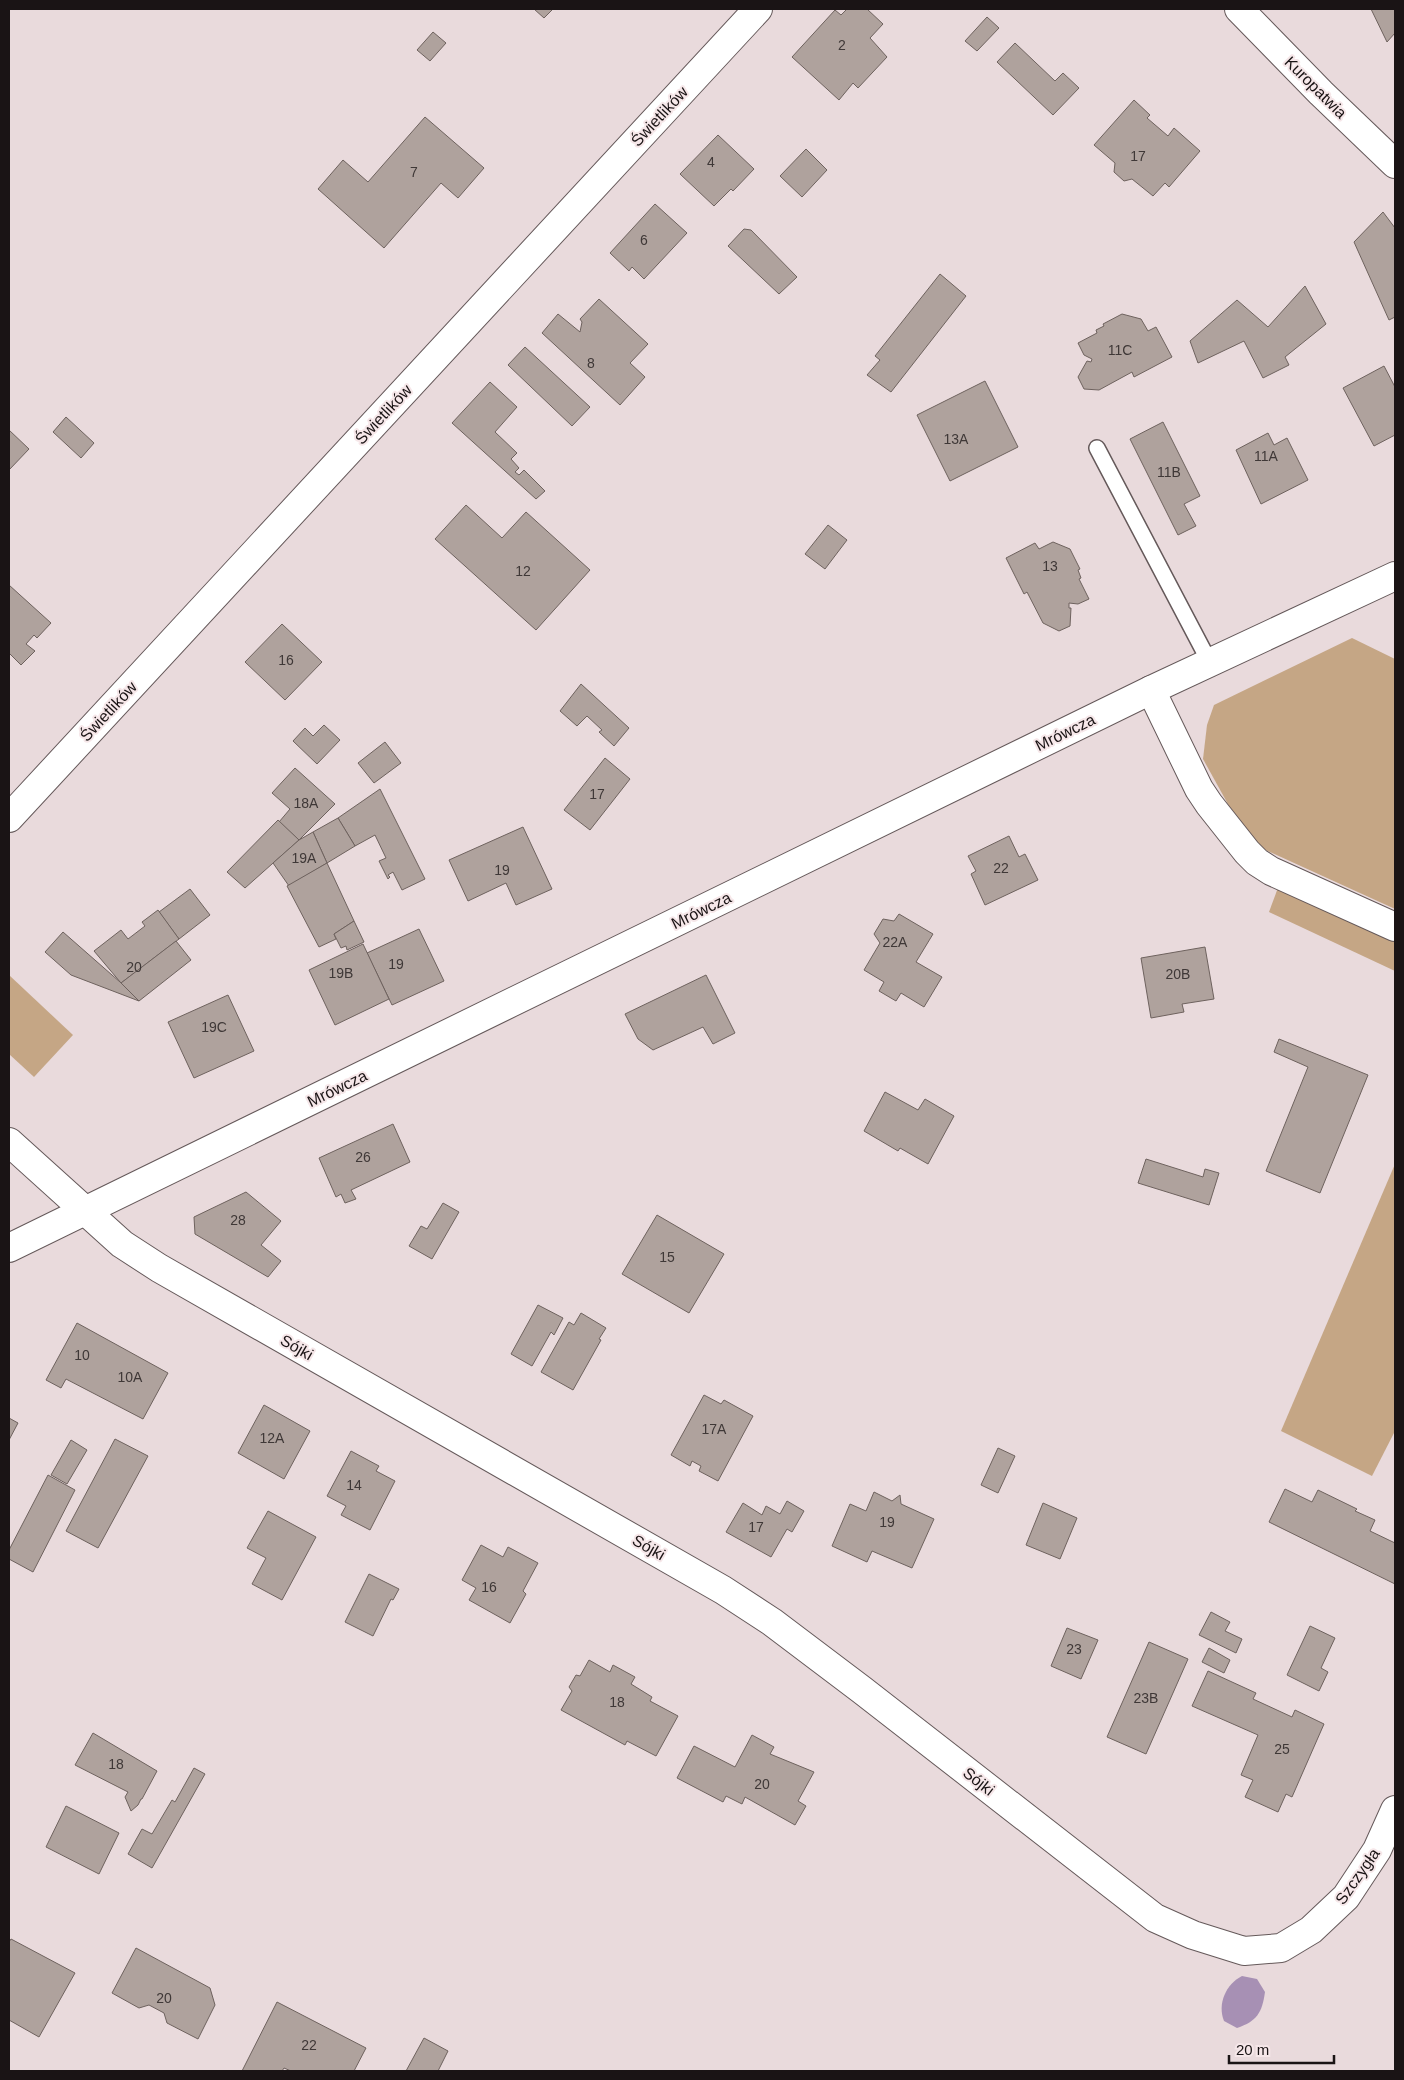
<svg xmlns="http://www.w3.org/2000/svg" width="1404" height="2080" font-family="Helvetica,sans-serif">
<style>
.green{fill:#c5a685}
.water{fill:#a790b4}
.building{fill:#afa29d;stroke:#6e625e}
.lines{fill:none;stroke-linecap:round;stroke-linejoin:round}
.service-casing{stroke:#65595a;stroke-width:18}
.minor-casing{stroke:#65595a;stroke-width:30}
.service{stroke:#fff;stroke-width:15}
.minor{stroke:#fff;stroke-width:28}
.labels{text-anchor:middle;stroke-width:4;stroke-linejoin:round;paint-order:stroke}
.number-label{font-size:14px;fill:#3f3837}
.street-label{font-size:16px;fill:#1a1415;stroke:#f6e7e9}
</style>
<rect width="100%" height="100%" fill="#e9dadc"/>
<g class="green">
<path d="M1352 638 1395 659V909L1261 848 1229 806 1203 759 1207 725 1214 705Z"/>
<path d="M1279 885 1395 938V971L1269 912Z"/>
<path d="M9 975 73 1035 34 1077 9 1054Z"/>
<path d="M1395 1164V1431L1372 1476 1281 1431Z"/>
</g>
<path class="water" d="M1242 1976 1257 1979 1265 1992C1262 2013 1257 2021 1237 2028L1224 2021C1217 2004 1226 1984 1242 1976Z"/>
<g class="building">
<path d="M534 9H553L544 18Z"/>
<path d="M847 9H867L883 24 870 38 887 57 858 88 853 83 839 100 792 57 835 10 841 15Z"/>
<path d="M1371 9H1395V33L1387 42Z"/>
<path d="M987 17 999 28 977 51 965 41Z"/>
<path d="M433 32 446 43 430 61 417 50Z"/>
<path d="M1015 43 1055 81 1063 73 1079 88 1053 115 997 62Z"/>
<path d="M1134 100 1150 115 1147 118 1168 136 1174 128 1200 151 1169 187 1165 183 1153 196 1132 179 1124 181 1114 172 1115 163 1094 145Z"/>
<path d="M425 117 484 168 458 198 441 183 384 248 318 189 343 160 368 182Z"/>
<path d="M718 135 754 169 733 191 731 189 714 206 680 174Z"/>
<path d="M806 149 827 170 802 197 780 176Z"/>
<path d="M655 204 687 233 644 279 632 267 629 271 610 253Z"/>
<path d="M1383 212 1395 228V317L1389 320 1354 242Z"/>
<path d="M744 229 751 230 797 277 779 294 728 246Z"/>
<path d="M940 274 966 296 891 392 867 375 880 360 875 356Z"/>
<path d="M1305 286 1326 324 1285 357 1289 365 1263 378 1244 341 1198 363 1190 341 1237 300 1268 327Z"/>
<path d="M599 299 648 344 630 363 645 377 620 405 542 333 558 314 580 332 582 322 580 319Z"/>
<path d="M1122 314 1141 319 1148 331 1156 327 1172 357 1134 377 1132 372 1099 390 1084 389 1078 377 1087 361 1091 362 1092 359 1084 355 1078 343 1097 333 1096 330 1104 326 1103 324Z"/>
<path d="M525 347 590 407 572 426 508 365Z"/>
<path d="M1384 366 1395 387V435L1374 446 1343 388Z"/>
<path d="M985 381 1018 447 950 481 917 415Z"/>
<path d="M490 382 517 407 495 432 517 453 511 459 519 468 515 472 519 475 524 470 545 491 536 499 452 423Z"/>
<path d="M66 417 94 443 81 458 53 432Z"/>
<path d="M1163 422 1200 496 1184 504 1196 526 1178 535 1130 439Z"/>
<path d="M9 430 29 449 9 470Z"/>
<path d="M1268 433 1274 445 1287 438 1308 480 1261 504 1236 450Z"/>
<path d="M466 505 502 538 526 512 590 570 536 630 435 539Z"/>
<path d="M828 525 847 540 825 569 805 554Z"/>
<path d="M1053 542 1070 549 1080 569 1078 570 1081 578 1079 579 1089 599 1078 604 1069 603V608H1071L1070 626 1059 631 1043 623 1027 592 1024 594 1006 558 1035 543 1039 549Z"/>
<path d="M9 585 51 623 37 638 34 635 26 644 35 651 21 665 9 653Z"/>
<path d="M282 624 322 662 285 700 245 662Z"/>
<path d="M581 684 629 728 614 746 599 732 602 730 587 716 577 726 560 711Z"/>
<path d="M324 725 340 740 317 764 293 741 305 728 313 736Z"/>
<path d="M385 742 401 763 374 783 358 763Z"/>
<path d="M605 758 630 779 590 830 564 810Z"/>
<path d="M295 768 335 804 299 840 279 822 290 809 272 793Z"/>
<path d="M380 789 425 879 402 890 393 872 388 875 390 877 388 879 379 861 386 858 375 835 355 846 338 818Z"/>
<path d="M338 818 355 846 327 863 313 832Z"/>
<path d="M278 820 299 840 245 888 227 872Z"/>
<path d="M523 827 552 889 516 905 506 883 468 901 449 860Z"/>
<path d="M313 832 327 863 289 886 273 863 299 840Z"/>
<path d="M1009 836 1019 857 1025 854 1038 880 985 905 971 874 976 871 968 856Z"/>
<path d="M327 863 354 921 334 934 336 939 319 947 287 886Z"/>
<path d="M190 889 210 915 179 939 159 912Z"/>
<path d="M158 910 179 939 121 983 94 951 121 930 128 939 145 926 142 922Z"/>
<path d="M899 914 933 934 916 962 942 977 924 1007 901 993 896 1001 879 991 884 982 864 970 880 943 874 934 883 919 894 921Z"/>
<path d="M354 921 364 942 347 950 346 946 341 948 334 934Z"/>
<path d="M419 929 444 981 392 1005 367 953Z"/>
<path d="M63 932 120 982 139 1001 71 975 45 952Z"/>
<path d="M176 941 191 960 139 1001 121 983Z"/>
<path d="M363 944 389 999 335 1025 309 970Z"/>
<path d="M1205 947 1214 999 1182 1004 1184 1012 1151 1018 1141 958Z"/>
<path d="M706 975 735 1033 713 1044 703 1027 653 1050 638 1039 625 1014Z"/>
<path d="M228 995 254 1051 194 1078 168 1022Z"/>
<path d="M1279 1039 1368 1075 1320 1193 1266 1171 1308 1067 1274 1052Z"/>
<path d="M885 1092 918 1110 925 1099 954 1116 928 1164 900 1148 898 1151 864 1131Z"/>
<path d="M393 1124 410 1162 351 1190 356 1199 345 1203 341 1194 336 1197 319 1158Z"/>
<path d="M1146 1159 1203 1177 1205 1169 1219 1173 1209 1205 1138 1183Z"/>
<path d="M246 1192 281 1221 261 1245 281 1261 268 1277 195 1234 194 1217Z"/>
<path d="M443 1203 459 1212 432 1259 409 1246 421 1226 427 1229Z"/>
<path d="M657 1215 724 1254 689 1313 622 1274Z"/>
<path d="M538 1305 563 1318 554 1335 551 1332 532 1366 511 1354Z"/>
<path d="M581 1313 606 1328 599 1339 601 1340 573 1390 541 1372 569 1322 574 1325Z"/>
<path d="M77 1323 168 1373 143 1419 66 1379 61 1388 46 1380Z"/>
<path d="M704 1395 721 1404 724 1400 753 1416 718 1481 699 1471 701 1466 692 1461 690 1466 671 1455Z"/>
<path d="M264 1405 310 1431 284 1479 238 1453Z"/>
<path d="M9 1418 18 1423 9 1440Z"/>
<path d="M115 1439 148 1456 98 1548 66 1531Z"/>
<path d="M71 1440 87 1450 67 1484 51 1475Z"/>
<path d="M998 1448 1015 1456 998 1493 981 1485Z"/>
<path d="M351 1451 379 1466 376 1471 395 1481 370 1530 341 1515 346 1506 327 1496Z"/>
<path d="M48 1475 75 1490 33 1572 9 1559V1550Z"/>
<path d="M1285 1489 1312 1502 1318 1490 1357 1509 1355 1511 1375 1520 1370 1531 1395 1543V1584L1269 1522Z"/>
<path d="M874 1492 892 1501 900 1495 901 1504 934 1519 912 1568 872 1551 867 1562 832 1546 850 1504 866 1511Z"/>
<path d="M787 1501 804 1511 792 1532 787 1529 771 1557 726 1532 743 1503 762 1515 766 1506 780 1514Z"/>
<path d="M1043 1503 1077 1518 1060 1559 1026 1545Z"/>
<path d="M268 1511 316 1537 282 1600 252 1584 266 1558 247 1548Z"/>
<path d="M481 1545 503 1557 508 1547 538 1563 523 1591 526 1594 510 1623 469 1600 476 1588 462 1580Z"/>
<path d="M369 1574 399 1589 393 1600 391 1599 373 1636 345 1622Z"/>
<path d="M1211 1612 1230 1622 1225 1631 1242 1639 1236 1653 1199 1635Z"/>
<path d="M1310 1626 1335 1638 1321 1668 1328 1672 1319 1691 1287 1675Z"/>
<path d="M1067 1628 1098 1640 1081 1679 1051 1666Z"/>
<path d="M1149 1642 1188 1659 1146 1754 1107 1737Z"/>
<path d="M1209 1648 1230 1660 1224 1673 1202 1662Z"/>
<path d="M589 1660 610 1672 613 1665 635 1677 631 1684 652 1697 650 1701 678 1716 656 1756 627 1741 625 1745 561 1710 572 1691 569 1687 576 1675 580 1676Z"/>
<path d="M1208 1671 1256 1693 1253 1699 1292 1717 1295 1710 1324 1724 1292 1797 1286 1794 1278 1812 1245 1797 1253 1780 1241 1775 1258 1735 1192 1706Z"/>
<path d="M93 1733 157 1771 142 1799H141L138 1805 131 1811 125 1797 128 1792 75 1765Z"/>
<path d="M752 1735 774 1747 770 1754 814 1772 798 1801 806 1806 795 1825 745 1797 742 1804 726 1796 723 1802 677 1778 694 1746 735 1767Z"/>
<path d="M194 1768 205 1774 152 1868 128 1854 142 1829 152 1834 172 1800 175 1802Z"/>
<path d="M66 1806 119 1833 99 1874 46 1847Z"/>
<path d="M11 1939 75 1973 39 2037 9 2020V1942Z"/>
<path d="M136 1948 210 1988 215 2005 198 2039 167 2023 164 2013 149 2005 139 2008 112 1993Z"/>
<path d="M277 2002 366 2048 354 2071H291L284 2068 282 2071H242Z"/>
<path d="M424 2038 448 2051 438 2071H406Z"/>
</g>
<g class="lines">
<g class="service-casing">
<path id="service" d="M1097 448 1210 663"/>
</g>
<g class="minor-casing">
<g id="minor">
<path d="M1239 9 1321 93 1395 164"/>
<path d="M1151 690 1199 789 1209 804 1247 852 1257 862 1271 871 1395 927"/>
<path d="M9 818 758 9"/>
<path d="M9 1142 122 1244 159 1268 723 1590 772 1622 862 1690 1155 1918 1193 1935 1244 1951 1281 1948 1311 1930 1346 1897 1377 1850 1395 1810"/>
<path d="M9 1248 1151 690 1395 576"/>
</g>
</g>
<use href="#service" class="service"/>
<use href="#minor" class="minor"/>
</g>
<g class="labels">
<g class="number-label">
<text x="842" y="50">2</text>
<text x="1138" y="161">17</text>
<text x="711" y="167">4</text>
<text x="414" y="177">7</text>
<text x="644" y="245">6</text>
<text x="1120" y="355">11C</text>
<text x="591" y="368">8</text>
<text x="956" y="444">13A</text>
<text x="1266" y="461">11A</text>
<text x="1169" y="477">11B</text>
<text x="1050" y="571">13</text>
<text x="523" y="576">12</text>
<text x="286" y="665">16</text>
<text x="597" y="799">17</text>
<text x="306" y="808">18A</text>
<text x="304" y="863">19A</text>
<text x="1001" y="873">22</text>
<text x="502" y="875">19</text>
<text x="895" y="947">22A</text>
<text x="396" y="969">19</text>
<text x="134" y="972">20</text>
<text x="341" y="978">19B</text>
<text x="1178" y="979">20B</text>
<text x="214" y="1032">19C</text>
<text x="363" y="1162">26</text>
<text x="238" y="1225">28</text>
<text x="667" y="1262">15</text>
<text x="82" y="1360">10</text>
<text x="130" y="1382">10A</text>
<text x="714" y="1434">17A</text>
<text x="272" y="1443">12A</text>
<text x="354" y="1490">14</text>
<text x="887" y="1527">19</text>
<text x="756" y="1532">17</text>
<text x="489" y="1592">16</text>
<text x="1074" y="1654">23</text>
<text x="1146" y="1703">23B</text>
<text x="617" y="1707">18</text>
<text x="1282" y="1754">25</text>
<text x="116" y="1769">18</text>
<text x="762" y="1789">20</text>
<text x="164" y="2003">20</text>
<text x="309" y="2050">22</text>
</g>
<g class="street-label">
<text transform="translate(1316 87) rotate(45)" y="6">Kuropatwia</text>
<text transform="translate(659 116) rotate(-47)" y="6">Świetlików</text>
<text transform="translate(383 414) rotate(-47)" y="6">Świetlików</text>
<text transform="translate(108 711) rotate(-47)" y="6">Świetlików</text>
<text transform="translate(1065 732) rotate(-26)" y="6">Mrówcza</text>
<text transform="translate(701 910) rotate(-26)" y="6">Mrówcza</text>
<text transform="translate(337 1088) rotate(-26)" y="6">Mrówcza</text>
<text transform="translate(297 1347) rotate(30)" y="6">Sójki</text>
<text transform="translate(649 1547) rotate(30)" y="6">Sójki</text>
<text transform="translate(979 1781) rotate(38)" y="6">Sójki</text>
<text transform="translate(1357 1876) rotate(-55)" y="6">Szczygła</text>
</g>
</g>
<rect width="1404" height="2080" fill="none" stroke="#1a1415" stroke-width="20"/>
<path d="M1229 2055v8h105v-8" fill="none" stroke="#1a1415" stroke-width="2.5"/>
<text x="1236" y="2055" font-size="15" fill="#1a1415" stroke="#f6e7e9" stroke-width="4" paint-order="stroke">20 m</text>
</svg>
